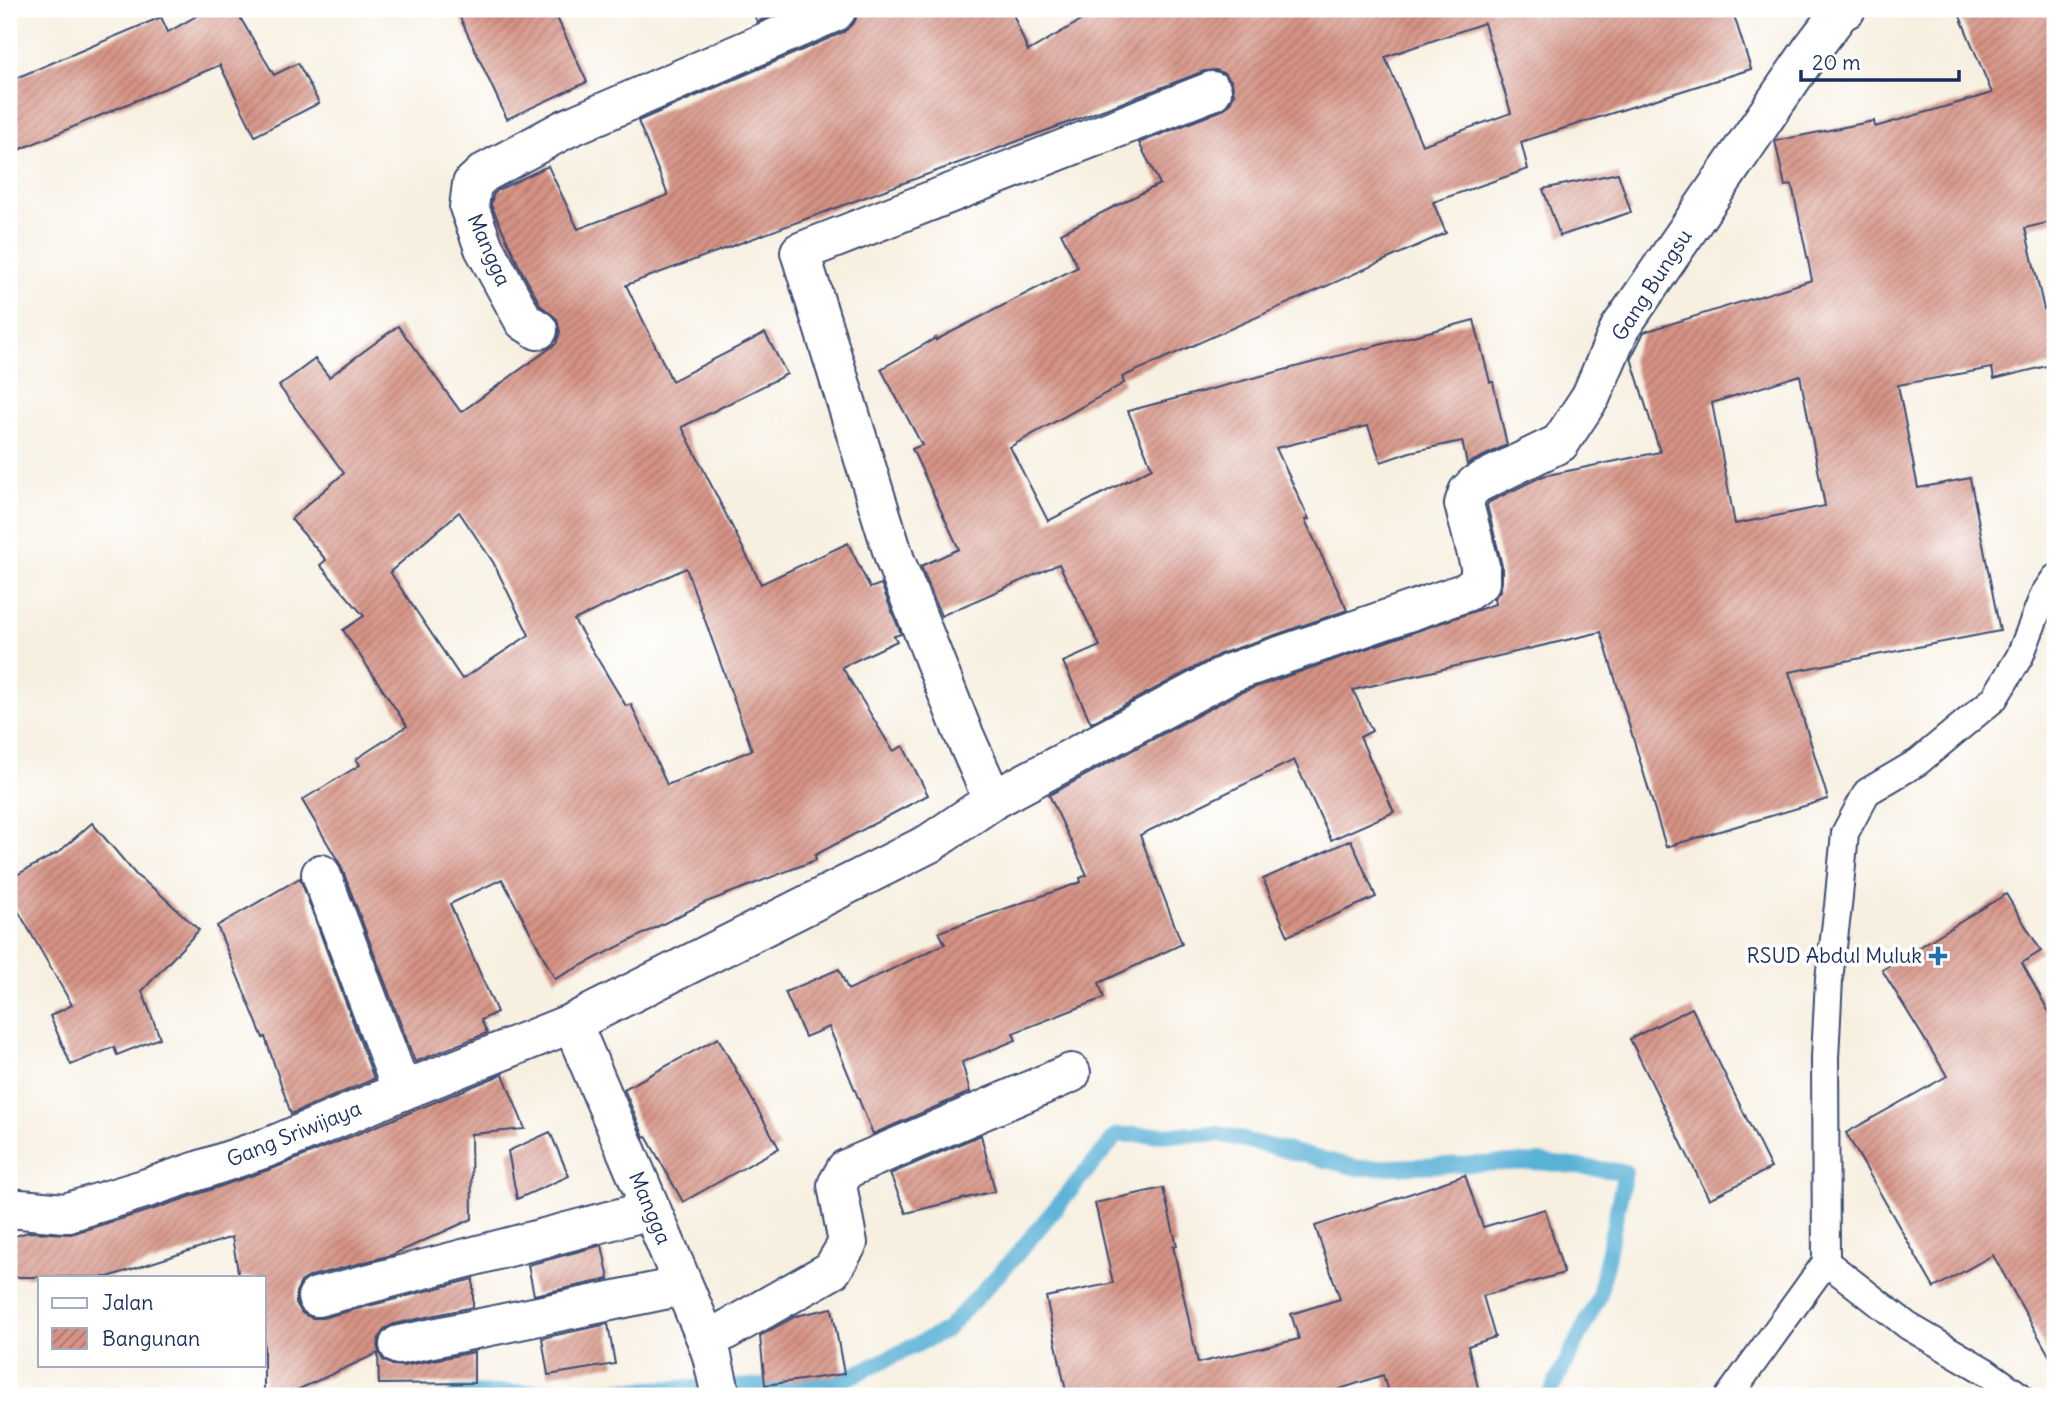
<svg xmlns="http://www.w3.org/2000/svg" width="2064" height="1405" font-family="Delius,sans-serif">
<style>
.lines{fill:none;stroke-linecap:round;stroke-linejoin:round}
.stream{stroke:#5ab1d6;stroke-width:16}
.building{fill:url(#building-hatch);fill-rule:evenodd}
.lane-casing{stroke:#3c4c72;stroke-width:30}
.street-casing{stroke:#3c4c72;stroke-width:42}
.lane{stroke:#fff;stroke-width:26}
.street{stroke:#fff;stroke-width:38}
.poi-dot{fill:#1f6fb2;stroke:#fff;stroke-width:2.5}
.labels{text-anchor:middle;stroke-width:7;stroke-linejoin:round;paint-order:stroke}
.street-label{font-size:21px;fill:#1b2f5e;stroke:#fff}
.poi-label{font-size:21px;fill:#1b2f5e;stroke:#fff;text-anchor:end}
</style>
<defs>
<pattern id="building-hatch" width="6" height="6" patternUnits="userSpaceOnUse" patternTransform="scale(1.75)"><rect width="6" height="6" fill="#d69284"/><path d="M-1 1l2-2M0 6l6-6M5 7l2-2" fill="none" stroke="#ad786f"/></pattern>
</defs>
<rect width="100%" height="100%" fill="#fff"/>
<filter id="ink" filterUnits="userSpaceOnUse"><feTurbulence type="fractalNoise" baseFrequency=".0143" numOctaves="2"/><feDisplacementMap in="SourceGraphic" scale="14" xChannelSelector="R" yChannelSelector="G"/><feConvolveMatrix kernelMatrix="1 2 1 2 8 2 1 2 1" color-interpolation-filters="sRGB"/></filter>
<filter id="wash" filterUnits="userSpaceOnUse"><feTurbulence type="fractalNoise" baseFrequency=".00686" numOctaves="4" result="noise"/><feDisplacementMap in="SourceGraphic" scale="28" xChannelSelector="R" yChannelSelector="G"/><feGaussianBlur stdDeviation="1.57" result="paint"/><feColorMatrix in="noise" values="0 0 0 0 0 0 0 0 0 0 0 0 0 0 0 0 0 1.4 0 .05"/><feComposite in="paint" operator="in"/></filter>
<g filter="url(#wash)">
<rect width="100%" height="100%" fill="#f7f0e1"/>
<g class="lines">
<path class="stream" d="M454 1396 457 1394 835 1384 945 1331 1012 1260 1117 1135 1219 1134 1358 1168 1538 1162 1625 1172 1599 1297 1549 1396"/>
</g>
<g id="blocks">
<g class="building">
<path d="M209 9H235L274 75 298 63 319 103 255 136 220 65 9 154V81L161 17 168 32Z"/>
<path d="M456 9H553L587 82 507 119Z"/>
<path d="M752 9H787L757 22Z"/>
<path d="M859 9H1011L1028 51 1101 9H1732L1751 69 1521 142 1528 169 1433 202 1446 233 1122 377 1124 383 1010 447 1048 521 1152 468 1128 411 1474 320 1490 382H1493L1507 445 1467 464 1462 441 1410 452 1381 462 1368 426 1276 448 1309 519 1305 520 1347 610 1220 654 1091 723 1063 662 1100 646 1059 564 941 616 921 566 959 549 912 449 922 445 881 369 936 338V340L1078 267 1061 233 1160 184 1139 143 1220 111 1229 105 1234 94 1232 82 1226 74 1216 70 1204 71 1116 105 626 285 672 381 765 333 787 374 682 427 761 584 848 543 870 588 881 584 901 634 894 636 897 641 842 667 893 751 903 746 928 795 815 855 816 860 704 903 555 979 502 879 450 904 497 1012 481 1020 487 1033 415 1062 341 866 302 800 360 765 356 759 407 726 343 630 364 616 320 565 326 560 291 519 344 473 279 386 315 359 329 377 398 326 461 412 556 344 560 332 557 319 541 306 518 264 491 205 493 195 498 190 548 166 578 229 668 195 638 121 844 32 855 21ZM1484 23 1511 113 1422 145 1385 57ZM459 512 493 562 529 635 462 679 390 572ZM686 568 752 750 667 785 631 704 626 706 574 620Z"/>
<path d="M1957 9H2055V221L2025 228 2044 309 2049 308 2055 332V364L1994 379 1992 368 1898 385 1918 488 1970 478 2000 631 1789 672 1828 799 1666 847 1601 632 1353 690 1372 731 1360 737 1394 812 1331 840 1294 760 1140 835 1182 944 1099 983 1104 998 1013 1033 1016 1040 962 1062 970 1092 873 1134 829 1027 805 1037 785 992 839 969 848 990 945 944 939 932 1081 882 1080 878 1087 875 1049 795 1239 693 1495 604 1494 598 1500 591 1502 583V566L1487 505 1489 502 1543 476 1660 452 1631 358 1644 332 1812 280 1792 185 1785 186 1775 141 1874 121 1875 127 1992 93ZM1800 375 1825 506 1735 524 1712 403Z"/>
<path d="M1618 173 1631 212 1560 236 1543 189Z"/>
<path d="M92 823 137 876 157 891 199 930 142 991 160 1038 117 1055 114 1047 71 1065 50 1016 72 1005 9 895V879L59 852Z"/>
<path d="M1351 840 1376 897 1288 936 1263 879Z"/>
<path d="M300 878 374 1079 291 1114 265 1037 263 1038 217 926Z"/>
<path d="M2006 894 2041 951 2022 963 2055 1023V1366L1993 1255 1934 1288 1846 1133 1947 1076 1882 970Z"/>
<path d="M1692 1008 1771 1168 1709 1199 1630 1039Z"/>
<path d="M718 1038 779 1148 683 1202 646 1136 644 1137 624 1089Z"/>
<path d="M503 1074 525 1129 471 1134 472 1219 392 1255 311 1276 301 1282 296 1292V1303L302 1313 312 1318H322L473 1279V1307L394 1324 384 1329 379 1338 378 1349 383 1360 392 1365 403 1366 474 1352V1383L379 1384 378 1353 284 1396H264V1277H239L232 1237 108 1277H9V1238L28 1232 71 1234 154 1209 277 1167Z"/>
<path d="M550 1132 569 1176 517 1199 508 1151Z"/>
<path d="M981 1135 995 1191 906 1213 890 1174Z"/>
<path d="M1465 1175 1483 1227 1545 1209 1564 1273 1483 1296 1495 1337 1468 1346 1480 1396H1389L1383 1375 1318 1396H1067L1046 1297 1113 1283 1095 1203 1163 1188 1177 1246H1173L1198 1363 1299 1339 1291 1314 1340 1299 1315 1226Z"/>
<path d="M602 1245 609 1279 534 1295 528 1265Z"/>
<path d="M832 1308 844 1374 765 1385 760 1336 796 1316Z"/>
<path d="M608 1324 615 1364 548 1375 542 1338Z"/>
</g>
</g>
</g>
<g filter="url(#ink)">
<use href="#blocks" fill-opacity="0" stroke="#3c4c72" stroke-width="2"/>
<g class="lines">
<g class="lane-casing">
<g id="lane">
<path d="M1826 1262 1908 1326 1985 1371 2020 1396"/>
<path d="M1729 1396 1826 1262 1825 1058 1829 979 1838 906 1845 833 1867 792 1918 762 1994 699 2020 656 2044 594 2055 578"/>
</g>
</g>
<g class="street-casing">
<g id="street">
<path d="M538 330 524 321 484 248 469 207 472 184 484 173 565 129 835 12 837 9"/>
<path d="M993 800 1230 673 1466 592 1480 582V566L1464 504 1468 492 1476 484 1560 443 1591 396 1620 328 1812 49 1840 12 1846 9"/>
<path d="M321 874 402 1091"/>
<path d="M572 1023 707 1341 712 1356 721 1396"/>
<path d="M9 1208 65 1213 147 1188 269 1147 402 1091 572 1023 930 843 993 800 962 730 895 560 800 252 1212 91"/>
<path d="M317 1297 651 1210"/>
<path d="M707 1341 832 1270 848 1243 837 1185 846 1169 1071 1073"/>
<path d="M399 1345 683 1286"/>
</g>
</g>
<use href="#lane" class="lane"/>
<use href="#street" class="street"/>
</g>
</g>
<path class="poi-dot" d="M1934.5 945.5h7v7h7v7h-7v7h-7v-7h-7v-7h7z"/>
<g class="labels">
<g class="street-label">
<text transform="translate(489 250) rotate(66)" y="7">Mangga</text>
<text transform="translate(1652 285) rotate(-57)" y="7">Gang Bungsu</text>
<text transform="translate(294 1134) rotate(-22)" y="7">Gang Sriwijaya</text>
<text transform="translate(650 1208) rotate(67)" y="7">Mangga</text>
</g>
<g class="poi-label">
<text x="1922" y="963">RSUD Abdul Muluk</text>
</g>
</g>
<rect width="2064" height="1405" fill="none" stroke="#fff" stroke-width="35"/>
<rect x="38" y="1276" width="228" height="91" fill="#ffffff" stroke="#a4acbf" stroke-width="2"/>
<rect x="52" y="1298" width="35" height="10" fill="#ffffff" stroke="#a4acbf" stroke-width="2"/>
<text x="102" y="1310" font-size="21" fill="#1b2f5e">Jalan</text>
<rect x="52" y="1328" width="35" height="21" fill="url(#building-hatch)" stroke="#a4acbf" stroke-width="2"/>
<text x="102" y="1346" font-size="21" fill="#1b2f5e">Bangunan</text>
<path d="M1801 70v10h158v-10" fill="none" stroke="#1b2f5e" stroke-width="3.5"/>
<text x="1812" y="70" font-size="21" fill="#1b2f5e" stroke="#ffffff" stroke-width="5" paint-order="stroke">20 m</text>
</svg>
